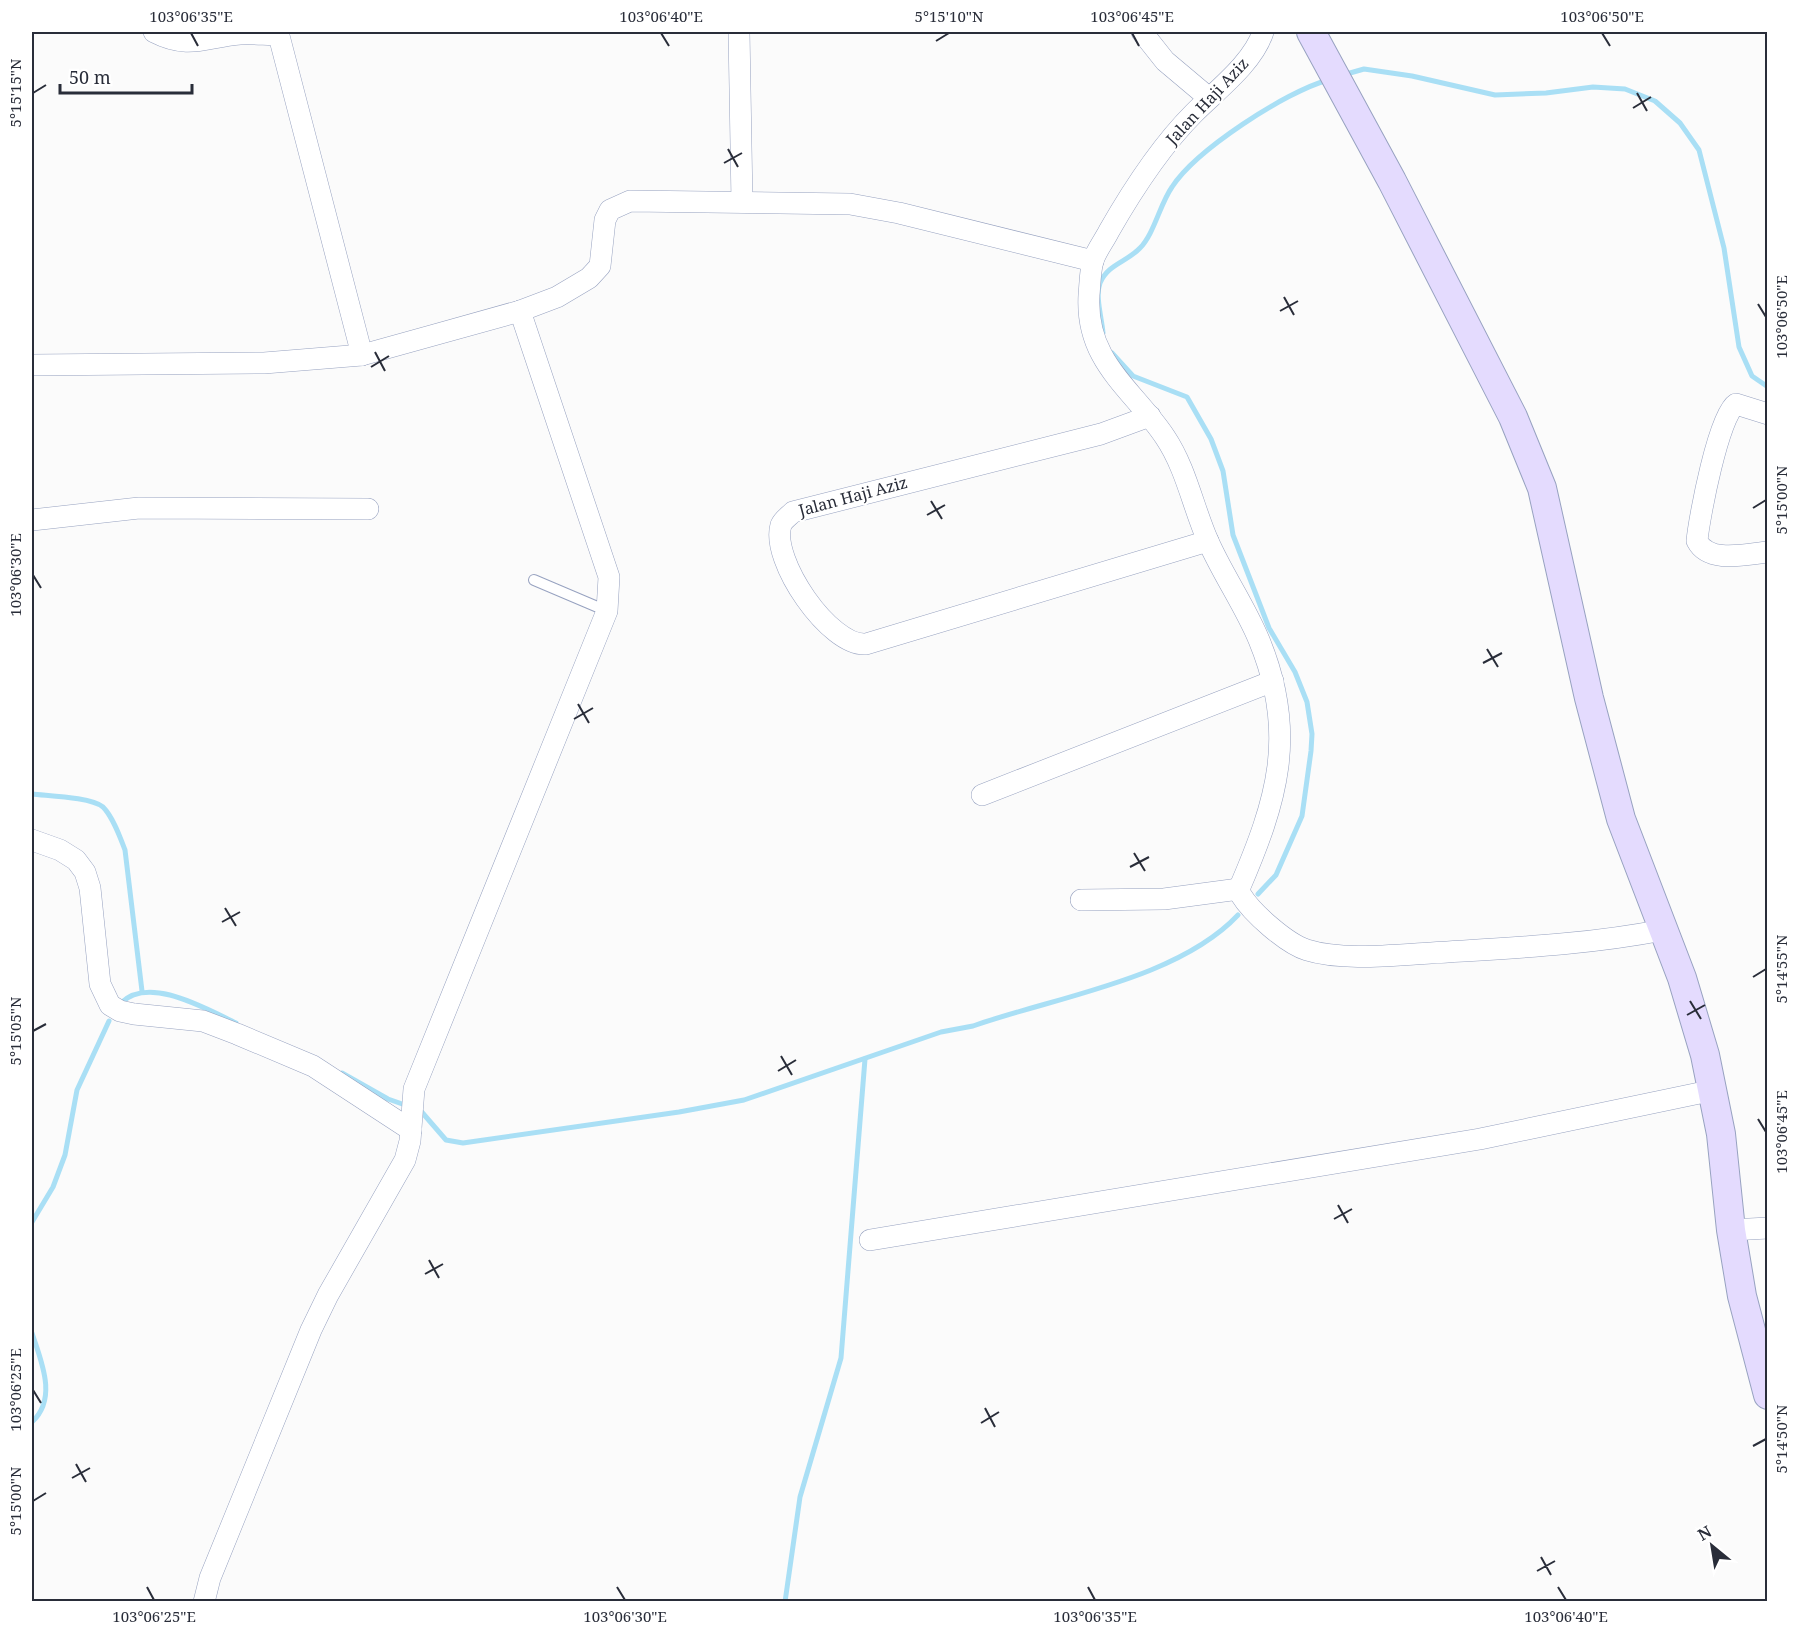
<svg xmlns="http://www.w3.org/2000/svg" width="1799" height="1633" font-family="'Noto Serif',serif">
<style>
.lines{fill:none;stroke-linecap:round;stroke-linejoin:round}
.stream{stroke:#a9dff5;stroke-width:5}
.lane-casing{stroke:#97a2c0;stroke-width:12}
.street-casing{stroke:#97a2c0;stroke-width:22}
.secondary-casing{stroke:#97a2c0;stroke-width:30}
.lane{stroke:#fff;stroke-width:10}
.street{stroke:#fff;stroke-width:21}
.secondary{stroke:#e4dbfe;stroke-width:28}
.ticks{fill:none;stroke:#292d39;stroke-width:2}
.labels{text-anchor:middle;stroke-width:4.5;stroke-linejoin:round;paint-order:stroke}
.street-label{font-size:16px;fill:#292d39;stroke:#fff}
.neatline{fill:none;stroke:#292d39;stroke-width:2}
.ticks-label{font-size:15px;text-anchor:middle;fill:#292d39}
</style>
<rect width="100%" height="100%" fill="#fbfbfb"/>
<g class="lines">
<g class="stream">
<path d="M1343 75 1364 69 1412 76 1495 95 1546 93 1593 87 1625 89 1655 101 1680 123 1699 150 1724 248 1739 347 1752 376 1768 387"/>
<path d="M1103 333C1102 319 1095 296 1100 283 1108 264 1127 262 1140 248 1154 234 1160 204 1172 187 1196 150 1285 92 1328 80"/>
<path d="M1112 353 1133 376 1187 397 1211 439 1223 471 1233 535 1269 628 1295 672 1307 702 1312 734 1311 751 1302 816 1276 875 1258 894"/>
<path d="M32 794C48 796 91 797 103 807 113 817 120 837 125 850L142 991"/>
<path d="M121 1003C149 975 206 1009 236 1023"/>
<path d="M342 1073 388 1099 408 1106"/>
<path d="M420 1110 446 1140 463 1143 679 1112 744 1100 941 1032 973 1026C1055 997 1178 979 1238 915"/>
<path d="M32 1222 53 1187 65 1155 77 1090 109 1021"/>
<path d="M32 1333C41 1361 58 1398 32 1422"/>
<path d="M785 1602 800 1497 841 1358 865 1059"/>
</g>
<g class="lane-casing">
<path id="lane" d="M534 580 607 611"/>
</g>
<g class="street-casing">
<g id="street">
<path d="M154 32C189 50 205 37 240 34 253 33 266 35 278 35"/>
<path d="M278 32 362 355"/>
<path d="M739 32 742 202"/>
<path d="M1142 32 1165 61 1209 98"/>
<path d="M1263 32C1253 63 1217 90 1194 113 1160 147 1133 189 1109 231 1104 241 1096 251 1093 261 1090 271 1090 285 1089 295 1085 362 1133 389 1165 437 1186 468 1193 507 1208 541 1223 575 1245 606 1259 640 1298 734 1277 801 1239 889L1241 895C1252 913 1287 944 1307 950 1342 961 1394 955 1431 953 1509 948 1586 945 1663 930"/>
<path d="M32 365 264 363 362 355 434 335 520 311 557 297 589 278 600 266 605 220 610 210 630 201 850 204 899 213 1093 261"/>
<path d="M1768 414 1736 404C1719 414 1699 518 1697 541 1709 564 1746 554 1768 552"/>
<path d="M1150 416 1101 434 793 512C789 516 783 520 781 525 770 560 830 647 866 644L1208 541"/>
<path d="M32 520 139 508 368 509"/>
<path d="M982 795 1273 681"/>
<path d="M32 840 60 850 76 860 85 872 90 888 100 984 110 1005 120 1011 134 1014 203 1021 237 1034 313 1066 411 1130"/>
<path d="M1081 900 1164 899 1239 889"/>
<path d="M1731 1230 1768 1228"/>
<path d="M870 1240 1480 1139 1714 1090"/>
<path d="M204 1602 210 1578 311 1330 328 1295 405 1160 410 1141 414 1089 607 611 609 577 520 311"/>
</g>
</g>
<g class="secondary-casing">
<path id="secondary" d="M1311 32 1392 181 1513 417 1542 488 1589 698 1621 819 1682 978 1705 1055 1721 1134 1731 1230 1742 1296 1768 1395"/>
</g>
<use href="#lane" class="lane"/>
<use href="#street" class="street"/>
<use href="#secondary" class="secondary"/>
</g>
<path class="ticks" d="M191 33 198 46M661 33 669 46M1132 33 1139 46M1602 33 1610 46M936 41 949 33M33 93 46 85M1637 93 1647 111M1633 108 1651 97M728 149 738 167M724 163 742 153M1284 297 1294 315M1758 304 1766 317M1280 311 1298 301M375 352 385 371M371 367 389 356M931 501 942 519M1753 508 1766 500M927 515 945 505M33 575 41 588M1487 649 1498 667M1483 663 1502 653M578 704 589 723M574 719 593 708M1134 853 1145 871M1130 867 1149 857M225 908 236 926M222 922 240 912M1753 977 1766 969M1690 1001 1701 1019M1687 1015 1705 1005M33 1031 46 1024M781 1056 792 1075M778 1071 796 1060M1758 1119 1766 1132M1338 1205 1348 1223M1334 1219 1352 1209M429 1260 439 1278M425 1274 443 1264M33 1390 41 1403M985 1408 995 1427M981 1423 999 1412M1753 1446 1766 1439M76 1464 86 1482M72 1478 90 1468M33 1501 46 1493M1541 1557 1551 1575M1537 1571 1555 1561M147 1587 154 1600M617 1587 625 1600M1088 1587 1095 1600M1558 1587 1566 1600"/>
<g class="labels">
<g class="street-label">
<text transform="translate(1207 101) rotate(-47)" y="6">Jalan Haji Aziz</text>
<text transform="translate(853 496) rotate(-15)" y="6">Jalan Haji Aziz</text>
</g>
</g>
<rect width="1799" height="1633" fill="none" stroke="#ffffff" stroke-width="66"/>
<g transform="translate(1712 1546) rotate(330)" stroke="#ffffff" stroke-width="4.5" paint-order="stroke">
<path d="M0-4.5L10 22L0 15L-10 22Z" fill="#292d39"/>
<text y="-9" font-size="16" font-weight="bold" text-anchor="middle" fill="#292d39">N</text>
</g>
<path d="M60 84v9h132v-9" fill="none" stroke="#292d39" stroke-width="3"/>
<text x="69" y="84" font-size="18" fill="#292d39" stroke="#ffffff" stroke-width="4.5" paint-order="stroke">50 m</text>
<rect x="33" y="33" width="1733" height="1567" class="neatline"/>
<g class="ticks-label">
<text x="191" y="22">103°06'35"E</text>
<text x="661" y="22">103°06'40"E</text>
<text x="949" y="22">5°15'10"N</text>
<text x="1132" y="22">103°06'45"E</text>
<text x="1602" y="22">103°06'50"E</text>
<text transform="translate(16 93) rotate(-90)" y="5">5°15'15"N</text>
<text transform="translate(1782 317) rotate(-90)" y="5">103°06'50"E</text>
<text transform="translate(1782 500) rotate(-90)" y="5">5°15'00"N</text>
<text transform="translate(16 575) rotate(-90)" y="5">103°06'30"E</text>
<text transform="translate(1782 969) rotate(-90)" y="5">5°14'55"N</text>
<text transform="translate(16 1031) rotate(-90)" y="5">5°15'05"N</text>
<text transform="translate(1782 1132) rotate(-90)" y="5">103°06'45"E</text>
<text transform="translate(16 1390) rotate(-90)" y="5">103°06'25"E</text>
<text transform="translate(1782 1439) rotate(-90)" y="5">5°14'50"N</text>
<text transform="translate(16 1501) rotate(-90)" y="5">5°15'00"N</text>
<text x="154" y="1622">103°06'25"E</text>
<text x="625" y="1622">103°06'30"E</text>
<text x="1095" y="1622">103°06'35"E</text>
<text x="1566" y="1622">103°06'40"E</text>
</g>
</svg>
